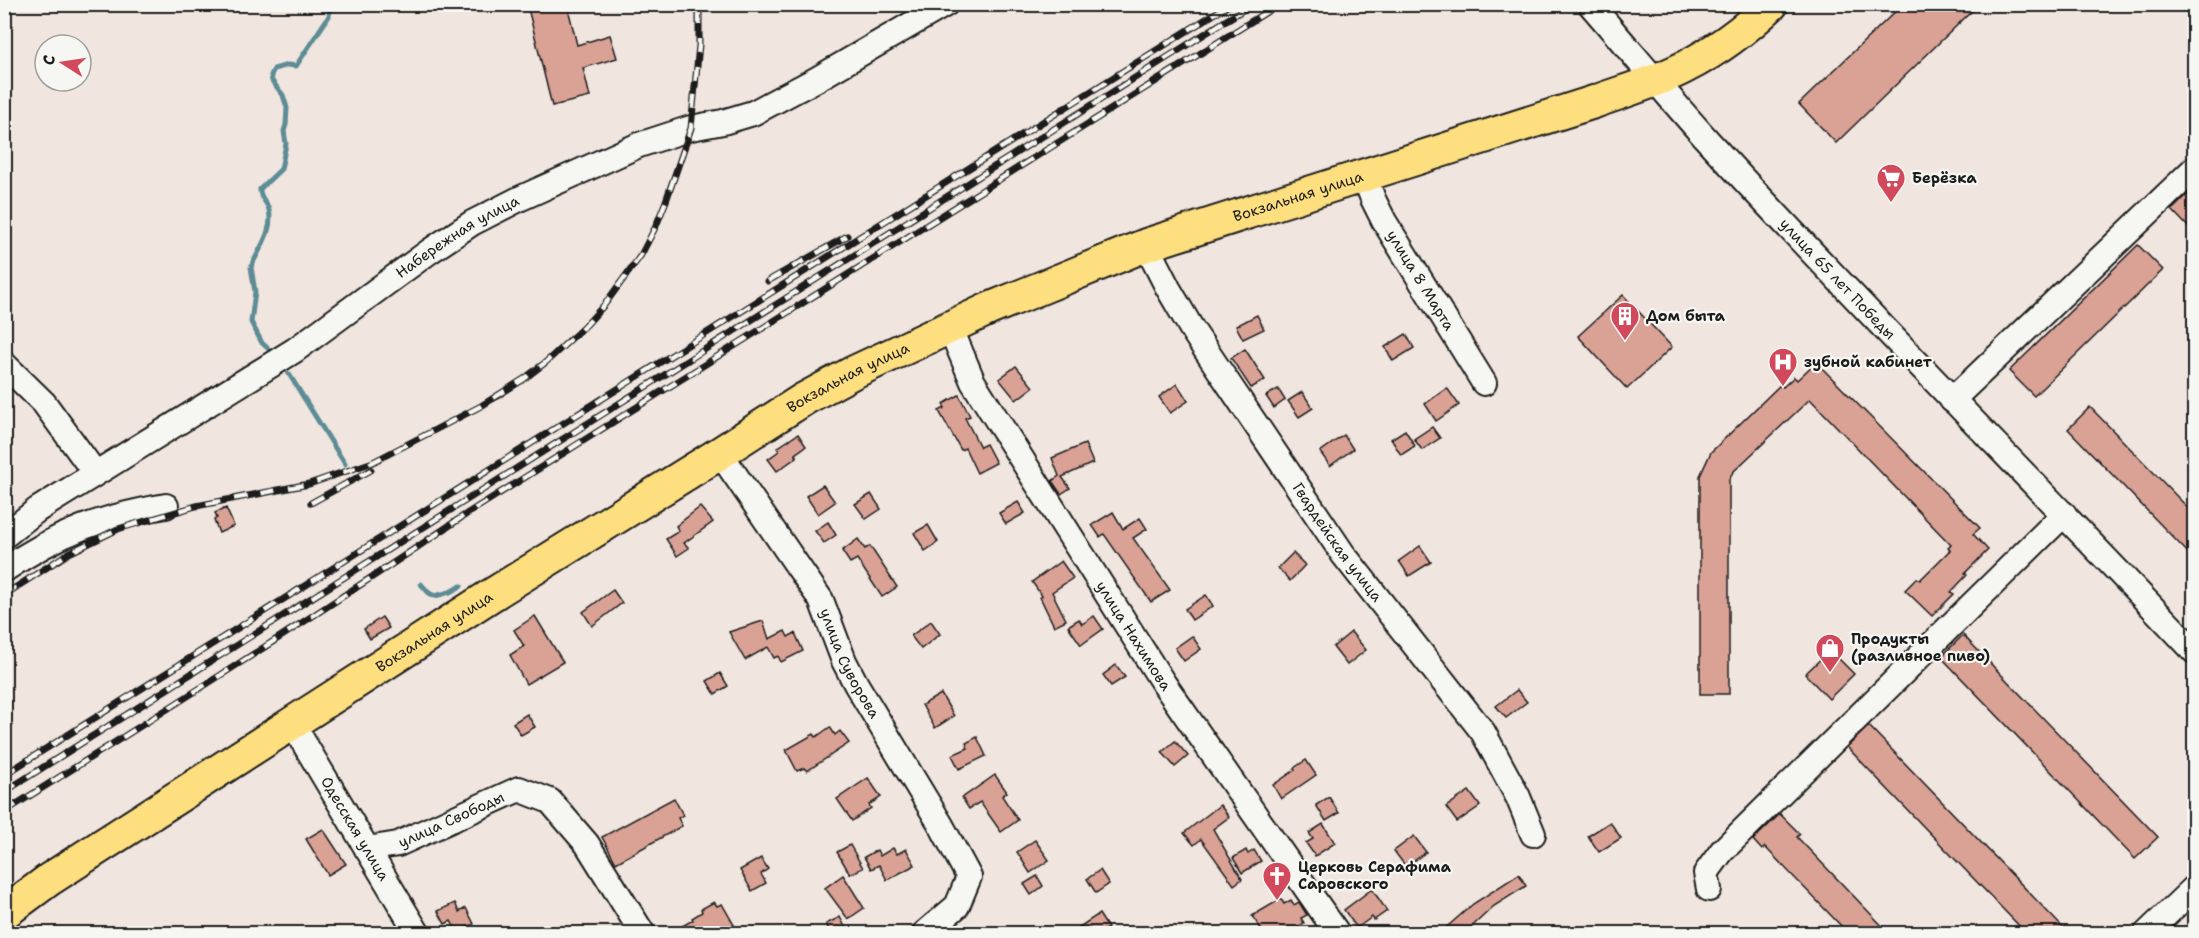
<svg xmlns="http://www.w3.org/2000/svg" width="2199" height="938" font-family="'Shantell Sans',sans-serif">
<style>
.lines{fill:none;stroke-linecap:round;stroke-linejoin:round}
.stream{stroke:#5d8c95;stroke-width:5}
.building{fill:#daa195;stroke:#1c1c1c;stroke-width:1.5}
.minor-casing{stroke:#1c1c1c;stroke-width:28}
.major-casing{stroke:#1c1c1c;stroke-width:36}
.minor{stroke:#f6f6f2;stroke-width:24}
.major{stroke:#fedf80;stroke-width:32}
.rail-casing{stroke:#1c1c1c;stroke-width:7}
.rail{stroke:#f6f6f2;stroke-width:4.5;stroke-dasharray:14;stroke-linecap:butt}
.labels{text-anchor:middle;stroke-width:4.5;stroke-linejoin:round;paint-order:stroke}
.poi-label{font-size:15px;font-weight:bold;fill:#1c1c1c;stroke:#f6f6f2;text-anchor:start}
.street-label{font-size:15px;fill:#1c1c1c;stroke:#f6f6f2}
</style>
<rect width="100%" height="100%" fill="#f0e5df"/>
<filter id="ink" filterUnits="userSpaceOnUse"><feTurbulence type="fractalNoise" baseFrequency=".0167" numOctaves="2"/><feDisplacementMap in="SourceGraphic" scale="12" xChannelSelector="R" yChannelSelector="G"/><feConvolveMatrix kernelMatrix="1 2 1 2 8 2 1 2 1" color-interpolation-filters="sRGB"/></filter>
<g filter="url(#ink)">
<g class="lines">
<g class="stream">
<path d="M272 352 262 343 251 322 255 292 251 267C259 249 274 230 269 210 267 201 259 198 260 189L281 169 286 144 284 131 286 125 287 108 283 95 272 81 271 75 274 69 288 65 296 66 329 16 330 8 328 4"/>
<path d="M289 374 345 464"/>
<path d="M421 584 429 593 435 596 450 592 461 586"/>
</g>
</g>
<g class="building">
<path d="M527 4H567L577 45 610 35 617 58 583 68 590 97 552 106Z"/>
<path d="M1903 4H1979L1836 143 1799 104Z"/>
<path d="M2194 188V233L2172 210Z"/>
<path d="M2138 245 2163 270 2034 396 2009 371Z"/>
<path d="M1623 295 1672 347 1627 389 1578 336Z"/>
<path d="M1257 315 1264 329 1243 339 1236 326Z"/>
<path d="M1406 334 1414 348 1393 361 1385 347Z"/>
<path d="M1245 349 1265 380 1251 388 1231 358Z"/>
<path d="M1816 362 1980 528 1973 534 1988 550 1965 573 1967 575 1951 592 1954 594 1932 616 1905 590 1917 578 1920 580 1950 550 1948 548 1951 545 1810 399 1733 472 1729 479V694H1700V476L1711 452 1780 385 1783 387 1794 377 1797 380Z"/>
<path d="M1016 366 1033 387 1016 400 999 379Z"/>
<path d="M1177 384 1188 401 1170 413 1159 397Z"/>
<path d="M1447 388 1459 405 1436 421 1425 404Z"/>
<path d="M1278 389 1285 400 1274 408 1266 396Z"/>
<path d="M1302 392 1313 408 1299 417 1288 401Z"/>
<path d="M959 395 970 416 965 418 980 447 986 444 996 463 977 473 965 448 961 450 939 411 945 408 943 404Z"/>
<path d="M2090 407 2194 514V559L2068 429Z"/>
<path d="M1432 427 1440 438 1422 450 1414 439Z"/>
<path d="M1405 430 1415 446 1401 455 1391 439Z"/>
<path d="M798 434 806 446 795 454 797 457 777 471 768 459 779 451 777 448Z"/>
<path d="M1344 435 1353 449 1330 466 1320 452Z"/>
<path d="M1085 444 1093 463 1062 477 1070 488 1061 494 1052 481 1059 476 1052 458Z"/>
<path d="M823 485 835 502 818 514 806 496Z"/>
<path d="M871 494 881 509 866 519 855 504Z"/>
<path d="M1018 502 1025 513 1006 524 999 513Z"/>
<path d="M700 507 713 522 684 543 689 548 677 556 666 539 679 531 676 526Z"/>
<path d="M226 508 234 526 219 533 214 520 217 518 215 513Z"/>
<path d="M1113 512 1123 529 1140 518 1147 529 1133 538 1170 590 1151 602 1104 534 1100 537 1092 525Z"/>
<path d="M828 522 836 535 824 543 815 531Z"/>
<path d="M928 525 938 542 925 551 914 533Z"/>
<path d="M858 539 865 549 870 546 897 587 882 597 857 559 850 563 842 551Z"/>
<path d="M1420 546 1431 562 1409 576 1399 561Z"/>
<path d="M1293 553 1305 565 1290 581 1278 568Z"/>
<path d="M1061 561 1073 578 1052 592 1066 620 1054 626 1040 597 1042 596 1032 582Z"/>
<path d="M613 590 622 603 592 626 583 612Z"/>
<path d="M1206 595 1213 606 1192 620 1185 609Z"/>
<path d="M535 616 563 662 526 684 510 655 524 646 514 630Z"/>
<path d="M1094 616 1103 629 1081 645 1068 626 1079 619 1082 624Z"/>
<path d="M382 617 389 628 370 639 364 629Z"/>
<path d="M763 621 769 639 785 631 788 637 795 633 803 651 781 662 778 656 774 658 768 647 745 660 729 632Z"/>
<path d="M931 621 940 634 921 649 911 636Z"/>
<path d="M1351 632 1366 650 1347 665 1333 647Z"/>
<path d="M1963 635 2158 837 2135 859 1941 657Z"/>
<path d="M1192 636 1201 649 1184 661 1175 648Z"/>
<path d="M1830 650 1854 674 1829 699 1805 674Z"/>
<path d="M1116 665 1125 677 1111 686 1103 675Z"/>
<path d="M720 673 728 686 715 694 707 681Z"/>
<path d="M1517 690 1527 702 1506 718 1496 706Z"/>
<path d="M941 694 954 716 935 728 922 705Z"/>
<path d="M527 714 535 727 521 735 513 723Z"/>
<path d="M1869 726 2068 933H2026L1847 747Z"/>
<path d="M830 727 835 735 840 731 849 743 807 771 804 768 797 771 786 750 814 734 816 737Z"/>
<path d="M977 737 986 756 959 769 952 755 968 748 966 743Z"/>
<path d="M1175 741 1188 756 1175 767 1162 752Z"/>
<path d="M1306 760 1316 775 1281 799 1273 785 1295 770 1294 768Z"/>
<path d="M995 775 1007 792 1002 796 1018 820 1001 832 980 802 969 809 962 798Z"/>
<path d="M868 778 881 797 869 805 871 808 852 821 837 799Z"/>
<path d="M1469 791 1480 806 1457 822 1446 807Z"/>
<path d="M1329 797 1339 813 1326 821 1316 805Z"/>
<path d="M674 798 683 815 678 818 682 826 616 863 602 837Z"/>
<path d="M1220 805 1229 817 1213 829 1242 879 1234 885 1201 839 1194 845 1184 833Z"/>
<path d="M1780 814 1800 834 1797 837 1889 933H1848L1765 847 1762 850 1753 840Z"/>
<path d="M1610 822 1621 838 1599 852 1588 836Z"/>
<path d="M1323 824 1335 843 1315 856 1306 843 1313 839 1309 833Z"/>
<path d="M323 829 346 864 328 875 306 839Z"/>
<path d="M1414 836 1426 852 1406 867 1394 851Z"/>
<path d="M1035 840 1049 860 1030 873 1017 852Z"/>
<path d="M850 845 863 868 850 874 837 852Z"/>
<path d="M893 848 897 854 906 849 915 865 887 880 879 865 871 869 864 857 877 850 880 856Z"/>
<path d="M1246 850 1248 854 1254 850 1261 861 1242 873 1233 858Z"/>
<path d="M761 858 768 869 761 874 766 883 752 891 740 870Z"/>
<path d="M1100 870 1109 884 1096 893 1087 879Z"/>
<path d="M1519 874 1526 886 1494 906 1465 933H1440L1473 904Z"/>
<path d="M843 875 864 908 848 919 825 888Z"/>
<path d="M1037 876 1043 886 1031 895 1024 884Z"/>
<path d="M1372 889 1387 911 1374 920 1372 917 1357 928 1344 910Z"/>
<path d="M1281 899 1284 904 1291 900 1294 905 1299 902 1307 915 1301 918 1304 923 1298 927 1302 933H1264L1252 916Z"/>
<path d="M714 902 717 906 722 904 734 925 720 933H670L693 920 692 918 702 912 701 909Z"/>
<path d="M455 903 459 912 466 908 474 924 457 932 451 921 445 924 438 911Z"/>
<path d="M1099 914 1108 928 1099 933H1070Z"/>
<path d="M840 917 846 929 837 933H831L826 924Z"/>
</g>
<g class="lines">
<g class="minor-casing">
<g id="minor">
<path id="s1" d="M1590 4C1630 50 1668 97 1709 142 1868 315 2033 481 2194 651"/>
<path id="s2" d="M1364 175 1373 199 1384 221 1484 383"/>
<path id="s3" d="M1146 245 1168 288 1193 331 1343 554 1483 732 1518 797 1533 834"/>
<path id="s4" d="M950 327 973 382 1162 681 1338 934"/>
<path d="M4 364 44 403 95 473"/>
<path d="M1952 400 2194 169"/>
<path id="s5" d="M720 453 821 600 844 661 856 684 941 825 969 877 957 906 924 934"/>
<path id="s6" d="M4 536 37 510 295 350 430 251 472 223 519 199 639 145 691 128 723 122 753 113 817 79 946 4"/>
<path d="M4 570C59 532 102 517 166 506"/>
<path id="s7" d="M292 723 418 934"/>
<path id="s8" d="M367 849 398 844 519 789 550 801 587 844 643 934"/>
<path d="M1709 889 1706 873 1722 851 2064 514"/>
<path d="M2146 934 2194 888"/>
</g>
</g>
<g class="major-casing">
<g id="major">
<path id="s9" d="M4 913 50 879 490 596 720 453 804 399 852 373 989 309 1146 245 1594 102C1624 91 1657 82 1685 67 1716 51 1747 28 1772 4"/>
</g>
</g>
<use href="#minor" class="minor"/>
<use href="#major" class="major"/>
<g class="rail-casing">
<g id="rail">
<path d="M768 281 847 236"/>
<path d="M311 503 371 470"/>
<path d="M4 595 69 553 118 529 196 506 309 484 373 462 481 406 524 379 546 362 587 324 605 304 641 255 656 226 666 201 691 128 699 45V4"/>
<path d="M4 775 1230 4"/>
<path d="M4 792 1252 4"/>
<path d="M4 812C160 714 316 616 468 513L1279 4"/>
</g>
</g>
<use href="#rail" class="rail"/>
</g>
</g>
<defs>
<g id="supermarket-pin" transform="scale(1.5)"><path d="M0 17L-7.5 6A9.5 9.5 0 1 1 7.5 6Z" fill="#d1495b" stroke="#f6f6f2"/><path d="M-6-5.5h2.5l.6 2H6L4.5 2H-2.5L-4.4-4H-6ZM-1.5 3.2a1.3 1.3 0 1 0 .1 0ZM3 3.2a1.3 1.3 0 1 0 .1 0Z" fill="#fff"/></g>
<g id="building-pin" transform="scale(1.5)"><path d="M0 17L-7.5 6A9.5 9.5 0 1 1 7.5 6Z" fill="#d1495b" stroke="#f6f6f2"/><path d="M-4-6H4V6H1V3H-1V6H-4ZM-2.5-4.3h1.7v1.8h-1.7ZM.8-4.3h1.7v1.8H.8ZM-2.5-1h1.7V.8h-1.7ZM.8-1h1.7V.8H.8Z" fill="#fff"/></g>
<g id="hospital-pin" transform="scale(1.5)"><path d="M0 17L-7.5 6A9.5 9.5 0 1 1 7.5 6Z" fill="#d1495b" stroke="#f6f6f2"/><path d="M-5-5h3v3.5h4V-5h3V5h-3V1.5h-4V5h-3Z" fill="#fff"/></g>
<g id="shop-pin" transform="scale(1.5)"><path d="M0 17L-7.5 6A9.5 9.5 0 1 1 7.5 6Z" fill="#d1495b" stroke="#f6f6f2"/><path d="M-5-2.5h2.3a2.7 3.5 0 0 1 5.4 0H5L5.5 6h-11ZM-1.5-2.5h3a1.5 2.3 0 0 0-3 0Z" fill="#fff"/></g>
<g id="church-pin" transform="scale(1.5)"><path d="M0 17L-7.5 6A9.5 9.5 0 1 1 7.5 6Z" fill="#d1495b" stroke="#f6f6f2"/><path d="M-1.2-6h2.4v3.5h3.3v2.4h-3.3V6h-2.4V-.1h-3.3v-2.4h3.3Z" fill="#fff"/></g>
</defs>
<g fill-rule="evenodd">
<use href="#supermarket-pin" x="1891" y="178"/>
<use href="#building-pin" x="1625" y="316"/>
<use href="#hospital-pin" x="1783" y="362"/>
<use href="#shop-pin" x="1830" y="648"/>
<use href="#church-pin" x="1277" y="876"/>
</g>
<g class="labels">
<g class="poi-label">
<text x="1912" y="183">Берёзка</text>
<text x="1646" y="321">Дом быта</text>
<text x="1804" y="367">зубной кабинет</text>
<text x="1851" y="644">Продукты<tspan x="1851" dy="17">(разливное пиво)</tspan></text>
<text x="1298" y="872">Церковь Серафима<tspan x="1298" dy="17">Саровского</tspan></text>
</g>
<g class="street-label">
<text dy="5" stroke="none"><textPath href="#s9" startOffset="1486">Вокзальная улица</textPath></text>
<text dy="5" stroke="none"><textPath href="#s6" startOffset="544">Набережная улица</textPath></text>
<text dy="5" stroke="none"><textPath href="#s1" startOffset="370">улица 65 лет Победы</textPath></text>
<text dy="5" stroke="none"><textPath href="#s2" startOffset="120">улица 8 Марта</textPath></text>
<text dy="5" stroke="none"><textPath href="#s9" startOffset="1000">Вокзальная улица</textPath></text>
<text dy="5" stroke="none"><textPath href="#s3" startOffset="354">Гвардейская улица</textPath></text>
<text dy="5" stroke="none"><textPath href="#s9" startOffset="514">Вокзальная улица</textPath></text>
<text dy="5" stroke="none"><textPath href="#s4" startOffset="360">улица Нахимова</textPath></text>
<text dy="5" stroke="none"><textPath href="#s5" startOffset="248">улица Суворова</textPath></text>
<text dy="5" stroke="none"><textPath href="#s8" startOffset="90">улица Свободы</textPath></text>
<text dy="5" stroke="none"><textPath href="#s7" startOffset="123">Одесская улица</textPath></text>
</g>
</g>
<rect width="2199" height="938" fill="none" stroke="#f6f6f2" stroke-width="24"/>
<rect x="12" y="12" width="2175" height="914" fill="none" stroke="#1c1c1c" stroke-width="2" filter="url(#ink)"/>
<g transform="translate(63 63) rotate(282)"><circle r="28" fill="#f6f6f2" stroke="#9f9f9c" stroke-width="1.5"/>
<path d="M0-4.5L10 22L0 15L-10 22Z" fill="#d1495b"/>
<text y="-9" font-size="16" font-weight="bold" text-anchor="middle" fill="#1c1c1c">С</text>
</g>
</svg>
